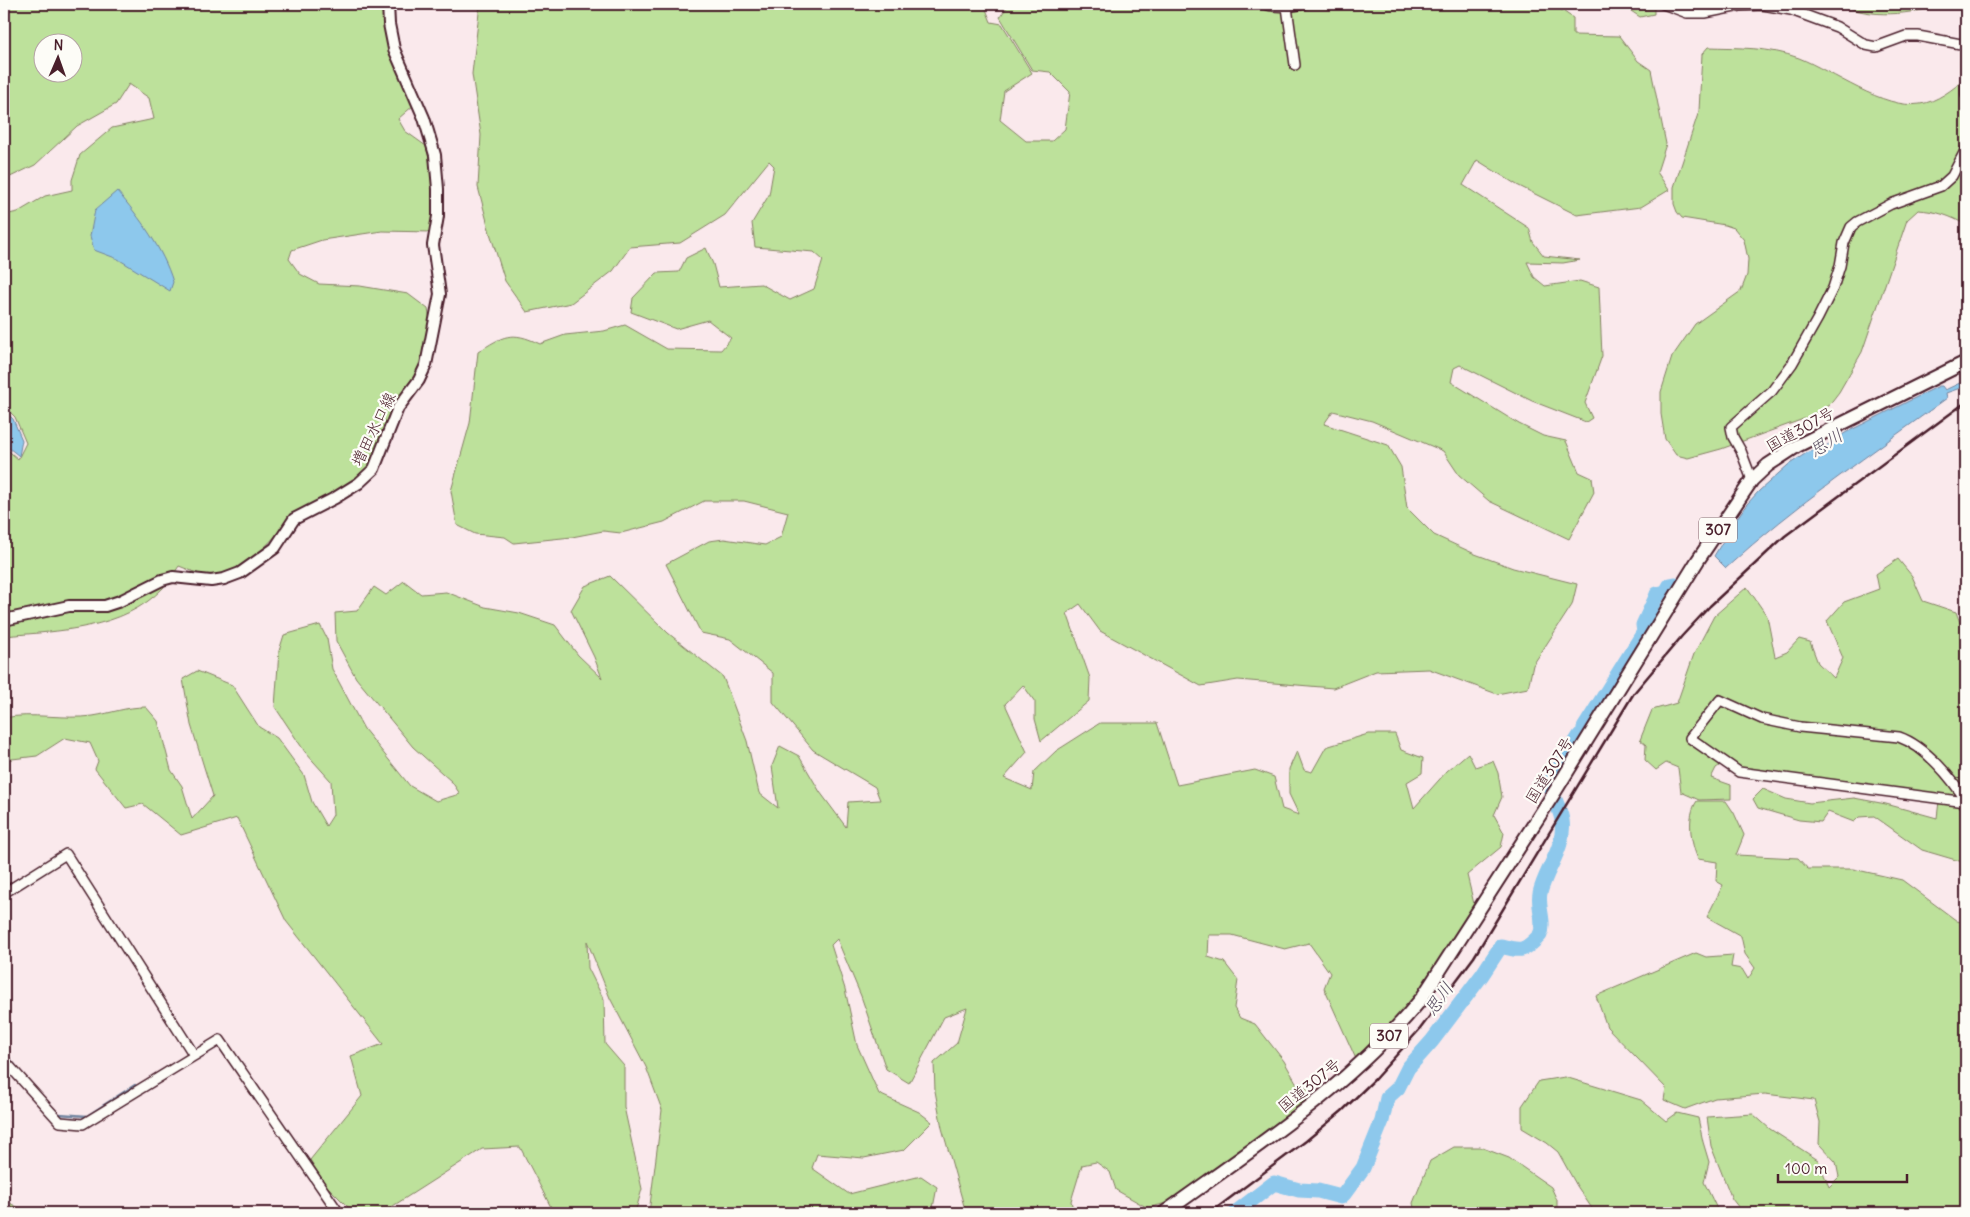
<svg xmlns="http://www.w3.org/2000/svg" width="1970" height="1217" font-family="Delius,'Klee One',sans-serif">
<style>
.green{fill:#bde19b;stroke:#848063;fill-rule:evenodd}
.water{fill:#8dc8ec;stroke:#72849f}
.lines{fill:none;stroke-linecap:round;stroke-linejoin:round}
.stream{stroke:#72849f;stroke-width:2.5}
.river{stroke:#8dc8ec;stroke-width:15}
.minor-casing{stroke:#4a1f2b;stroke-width:12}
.major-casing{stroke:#4a1f2b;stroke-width:14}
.highway-casing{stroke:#4a1f2b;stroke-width:16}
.minor{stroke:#fdfcf7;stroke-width:9}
.major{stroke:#fdfcf7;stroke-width:10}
.highway{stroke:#fdfcf7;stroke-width:12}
.rail{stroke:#4a1f2b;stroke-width:2.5}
.labels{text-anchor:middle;stroke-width:4.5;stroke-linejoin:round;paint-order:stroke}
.shield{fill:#fdfcf7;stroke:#806168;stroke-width:1}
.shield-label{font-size:15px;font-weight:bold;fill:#4a1f2b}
.street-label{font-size:16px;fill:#4a1f2b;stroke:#fdfcf7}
.water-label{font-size:18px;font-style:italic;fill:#5e5265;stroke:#fdfcf7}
</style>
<rect width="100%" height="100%" fill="#fae9ec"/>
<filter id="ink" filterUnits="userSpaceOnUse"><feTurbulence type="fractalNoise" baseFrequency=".02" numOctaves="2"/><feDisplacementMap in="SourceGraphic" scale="10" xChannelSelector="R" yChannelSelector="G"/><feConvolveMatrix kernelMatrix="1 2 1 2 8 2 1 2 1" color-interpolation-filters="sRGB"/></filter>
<g filter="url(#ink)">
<g class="green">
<path d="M4 4H384L414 105 398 119 405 131 426 146C433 174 437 203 431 232L382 231 322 240 292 250 289 259 300 274 319 284 360 286 408 294 428 309 434 346 399 401 382 434 370 467 351 483 299 512 252 560 226 574 205 576 179 566C174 573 169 582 163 588 123 630 58 631 4 636V447L18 459 26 443 15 417 4 406V215L18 212 45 196 72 190V180L80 155 112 128 154 119 149 98 129 84 116 104 77 126 35 165 4 180ZM42 42H72V72H42Z"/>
<path d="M480 4H984L991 22 1002 24 1032 73 1004 91 1000 120 1026 141H1052L1065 129 1070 92 1050 72 1032 70 1000 17 1009 4 1554 5 1573 18V35L1619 36 1638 61 1651 70 1666 144 1657 172 1669 190 1641 207 1577 215 1517 185 1477 160 1463 185 1529 228 1533 242 1544 256 1580 260 1563 263 1527 262 1534 277 1545 286 1580 281 1599 287 1602 356 1585 403 1592 418 1586 422 1532 401 1460 365 1454 368 1451 382 1519 424 1543 436 1566 441 1579 472 1592 478 1594 492 1569 539 1489 501 1459 475 1443 451 1372 421 1333 411 1324 424 1388 445 1401 467 1407 508 1434 535 1475 554 1513 568 1577 584 1572 605 1533 665 1528 688 1497 694 1429 669 1376 671 1333 688 1238 680 1201 686 1100 631 1080 604 1067 613 1090 678 1089 701 1041 741 1035 719V702L1023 685 1005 704 1027 752 1004 778 1032 790 1034 772 1056 751 1100 723H1157L1177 785 1255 770 1274 777 1282 809 1299 815 1289 794V769L1297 751 1304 770 1312 772 1326 747 1368 734H1395L1401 750 1423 758 1422 773 1407 782 1414 808 1447 771 1468 753 1475 767 1493 761 1498 773 1502 797 1494 815 1504 833 1501 847 1467 875 1474 904 1439 961 1404 1011 1356 1059 1324 988 1330 973 1309 943 1285 949 1232 935H1209L1208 957 1224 962 1238 980 1234 1008 1240 1018 1255 1024 1284 1061 1297 1084 1312 1091 1311 1101 1170 1202 1148 1208 1116 1190 1110 1172 1096 1162 1082 1165 1071 1201 1074 1213H966L942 1128 935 1091 934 1063 957 1043 967 1008 944 1017 909 1083 886 1069 861 996 837 939 831 945 845 989 857 1045 879 1094 919 1112 932 1122 904 1150 864 1158 817 1154 812 1168 849 1194 921 1176 937 1187 932 1213H649L662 1110 646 1067 610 998 587 941 588 968 604 1000 605 1044 624 1066V1107L642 1189 635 1213H554L520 1147 482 1149 382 1213H354L326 1185 310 1160 362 1096 351 1056 383 1044 286 921 237 818 181 835 143 804 126 808 95 769 98 761 90 743 65 738 37 756 4 760V718C31 712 64 720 93 716 112 713 125 707 146 707L158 721 171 770 182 786 192 819 213 796 191 725 183 679 197 671 232 685 259 727 277 738 304 775 312 802 326 826 333 815 331 781 305 752 275 707 279 651 284 635 320 625 327 639 332 669 364 729 410 786 436 801 460 794 452 782 413 747 356 678 336 641 335 613 357 611 374 587 386 595 404 581 421 594 446 592 485 607 519 613 555 625 578 655 602 678 594 657 571 610 585 586 610 576 668 633 723 677 747 741 759 793 778 808 772 766 780 746 799 756 820 792 846 827 848 802 880 800 875 787 813 750 773 702V673L730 639 701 633 666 564 709 541 724 539 765 545 781 537 788 512 744 501H704L664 522 621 533 603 531 572 537 514 543 505 537 475 534 457 525 451 491 470 423 478 352C503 336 511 330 540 344L565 335 604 331 625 325 667 349 721 350 731 338 708 320 676 329 631 312 633 298 657 273 679 272 686 258 706 248 713 264 719 287 761 284 790 300 814 289 823 260 814 252 755 247 752 223 769 195 774 166 769 161 725 215 680 243 630 247 613 271 571 303 527 312 505 281 490 233 478 187 481 135 472 74Z"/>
<path d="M1627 4H1654V14L1640 17 1628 9Z"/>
<path d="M1838 4H1944C1910 15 1871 19 1838 4Z"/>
<path d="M1708 47C1739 48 1769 47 1799 58 1832 71 1884 110 1920 104 1937 102 1953 89 1966 78V225C1951 216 1936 211 1918 210L1907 220 1862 352 1839 392 1829 405 1809 417 1721 449 1688 458 1676 455 1665 439 1661 414V392L1672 357 1695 324 1741 291 1747 275 1748 259 1744 240 1734 228 1725 225 1682 218 1677 212 1674 204V187L1699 111 1702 54Z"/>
<path d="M1898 559 1912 576 1923 601 1956 612 1966 638V863L1922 850 1874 816 1859 817 1854 822 1828 812 1821 822 1799 820 1758 808 1753 799 1763 789 1786 799 1810 803 1854 798 1886 804 1937 818 1939 801 1745 770 1725 762 1716 768 1711 778 1731 785V799L1699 800 1681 792 1678 768 1666 763 1656 770 1645 760 1646 745 1640 740 1652 710 1677 703 1694 654 1714 616 1747 587 1767 616 1775 657 1787 652 1799 639 1810 642 1818 663 1834 678 1843 658 1827 621 1844 602 1879 589 1876 574Z"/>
<path d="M1697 801H1726L1734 813 1744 835 1736 855 1798 858 1808 869H1853L1902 880 1957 921 1966 923V1213H1743L1732 1199 1711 1146 1707 1117 1753 1114 1770 1129 1818 1160 1829 1187 1839 1177 1836 1162 1819 1144 1820 1122 1814 1100 1765 1094 1715 1098 1685 1109 1664 1100 1666 1088 1607 1027 1596 996 1696 953 1706 957 1733 955 1731 967 1742 969 1748 979 1755 968 1745 954 1741 936 1707 917 1723 885 1716 881 1717 862 1698 859C1691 844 1686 816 1697 801Z"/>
<path d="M1565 1077 1641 1100 1666 1121 1677 1113 1698 1118 1703 1142 1709 1162 1704 1182 1719 1213H1595L1577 1186 1558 1152 1547 1143 1522 1128V1106L1539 1081Z"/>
<path d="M1454 1147H1480L1509 1158 1551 1187 1557 1200V1213H1415L1413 1203 1430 1161Z"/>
<path d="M4 1191 8 1202 28 1213H7L4 1212Z"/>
</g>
<g class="water">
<path d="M117 191C140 218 163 249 173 282L170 291 118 259 94 250 90 236 95 210Z"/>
<path d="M1962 382H1966V386L1946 393 1947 398C1872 453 1795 505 1726 568L1714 556 1735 521 1747 504 1759 491 1788 465 1808 452 1826 446 1845 433 1939 386H1942L1945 390Z"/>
<path d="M4 410 13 419 22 440 19 456 4 444Z"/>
</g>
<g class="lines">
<g class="stream">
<path d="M4 1053 15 1065"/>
<path d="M59 1114 87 1116 135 1085"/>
</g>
<g class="river">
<path d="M1584 728 1644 632 1643 625 1656 597 1657 594 1666 592 1670 585 1675 584"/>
<path d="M1235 1213 1274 1183 1299 1190 1318 1191 1341 1197 1344 1194 1363 1168 1382 1121 1387 1098 1398 1088 1408 1068 1432 1041 1482 975 1501 946C1522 952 1525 951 1540 935 1546 922 1537 907 1540 893 1546 868 1566 847 1562 820 1560 809 1554 798 1550 787V782L1580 735"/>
</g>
<g class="minor-casing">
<g id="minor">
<path d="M1263 4C1277 8 1289 7 1304 4"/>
<path d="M1663 4 1687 13H1705L1740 6 1763 5 1791 10 1837 27 1866 45 1876 47 1906 36H1918L1966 45"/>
<path d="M1287 7 1295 65"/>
<path d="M1966 84V95"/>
<path d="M1752 480 1741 451 1733 437 1731 427 1772 391 1792 364 1818 318 1833 288 1840 266 1844 243 1851 227 1857 222 1891 204 1941 186 1952 176 1966 149"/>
<path d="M1966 801C1952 778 1925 746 1899 737L1800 727 1762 719 1720 700 1690 738 1739 772 1966 802"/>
<path d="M4 893 66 854 194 1055"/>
<path d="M4 1060 60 1122 83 1124 220 1040 339 1213"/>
</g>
</g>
<g class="major-casing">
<path id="major" d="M4 620 69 606H105L120 601 162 580 173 577 211 581 224 579 240 573 275 548 294 519 335 498 359 483 374 469 398 408 419 380 426 365 440 294 433 245 438 216V189L435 155 424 118 394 49 389 24 388 4"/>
</g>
<g class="highway-casing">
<path id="highway" d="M1164 1213C1255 1147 1351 1086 1422 998L1556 790 1698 560 1752 480 1768 465 1797 446 1966 362"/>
</g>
<use href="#minor" class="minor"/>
<use href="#major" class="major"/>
<use href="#highway" class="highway"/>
<path class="rail" d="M1210 1213 1306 1141 1342 1111 1374 1080 1420 1029 1474 957 1634 693 1682 636 1710 606 1785 536 1966 402"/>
</g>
</g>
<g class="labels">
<g class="shield">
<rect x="1699" y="517.5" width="38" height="25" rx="4"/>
<rect x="1370" y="1023.5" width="38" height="25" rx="4"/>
</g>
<g class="shield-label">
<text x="1718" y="535">307</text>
<text x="1389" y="1041">307</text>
</g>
<g class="street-label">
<text transform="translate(373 429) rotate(-64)" y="6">増田水口線</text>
<text transform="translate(1800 429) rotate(-29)" y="6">国道307号</text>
<text transform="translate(1549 770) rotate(-58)" y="6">国道307号</text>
<text transform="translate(1309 1085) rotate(-39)" y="6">国道307号</text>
</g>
<g class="water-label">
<text transform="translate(1826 443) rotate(-32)" y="6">思川</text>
<text transform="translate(1439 999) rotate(-54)" y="6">思川</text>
</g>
</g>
<rect width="1970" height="1217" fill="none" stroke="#fdfcf7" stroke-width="20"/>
<rect x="10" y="10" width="1950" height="1197" fill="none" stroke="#4a1f2b" stroke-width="2" filter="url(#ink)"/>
<g transform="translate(58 58) rotate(2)"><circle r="24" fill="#fdfcf7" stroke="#b5a4a5"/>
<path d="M0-4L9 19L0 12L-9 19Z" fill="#4a1f2b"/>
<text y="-8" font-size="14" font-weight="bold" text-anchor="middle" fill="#4a1f2b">N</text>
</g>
<path d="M1778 1174v8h129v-8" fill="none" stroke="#4a1f2b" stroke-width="2.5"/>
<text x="1785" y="1174" font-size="15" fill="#4a1f2b" stroke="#fdfcf7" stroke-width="4" paint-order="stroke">100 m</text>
</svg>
